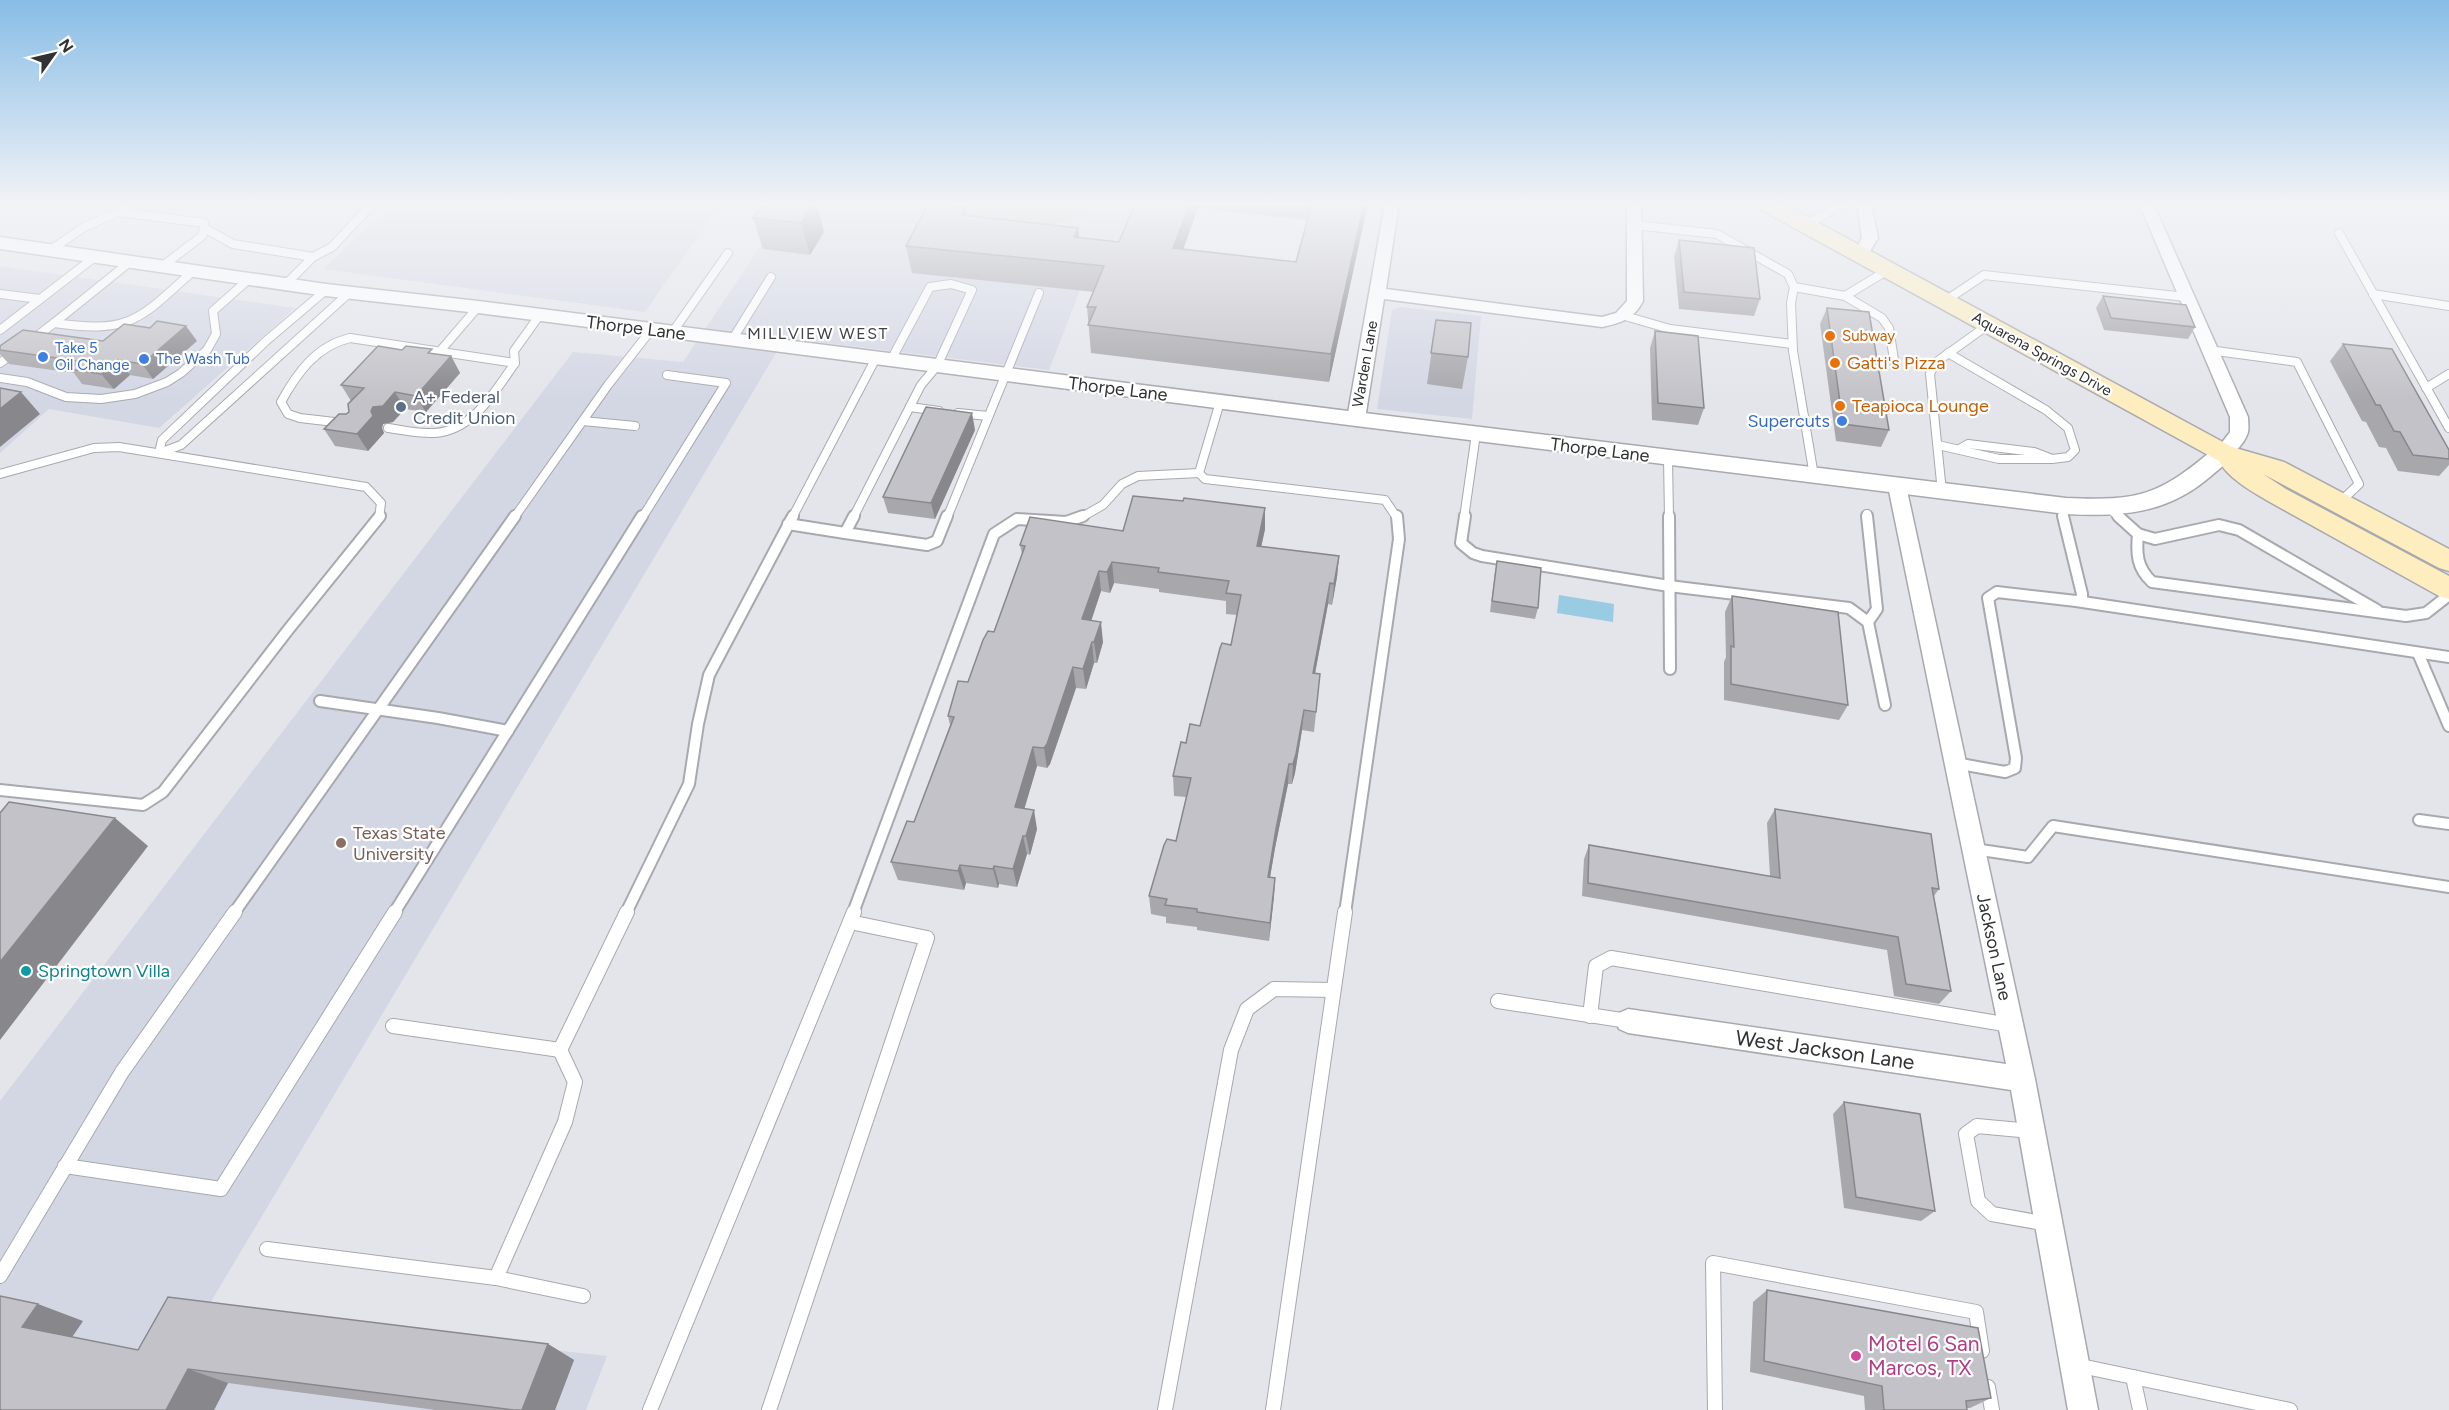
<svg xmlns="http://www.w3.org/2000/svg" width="2449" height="1410" font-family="Figtree,sans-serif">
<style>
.built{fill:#d3d7e4}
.green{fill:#bfd0a8}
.water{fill:#99cbe2}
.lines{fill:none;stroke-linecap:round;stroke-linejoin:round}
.service-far2-casing{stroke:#a7a9af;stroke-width:10}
.service-far1-casing{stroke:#a7a9af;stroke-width:14}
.service-casing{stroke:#a7a9af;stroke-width:16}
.minor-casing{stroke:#a7a9af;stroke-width:3}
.tertiary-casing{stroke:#a7a9af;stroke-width:3}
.secondary-casing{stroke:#a7a9af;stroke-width:3}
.service-far2{stroke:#fff;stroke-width:8}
.service-far1{stroke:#fff;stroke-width:10}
.service{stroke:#fff;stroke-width:14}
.minor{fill:#fff;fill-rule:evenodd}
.tertiary{fill:#fff;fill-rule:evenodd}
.secondary{fill:#fdedbf;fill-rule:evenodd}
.wall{fill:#a8a7ac;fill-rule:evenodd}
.shaded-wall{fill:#88888c}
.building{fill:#c3c2c8;stroke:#88888c;stroke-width:1.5}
.food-dot{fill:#e8710a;stroke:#fff;stroke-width:2}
.shop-dot{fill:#3f7fe0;stroke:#fff;stroke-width:2}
.service-dot{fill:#5c6f8a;stroke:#fff;stroke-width:2}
.education-dot{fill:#8d6e63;stroke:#fff;stroke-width:2}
.culture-dot{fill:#0f9aa8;stroke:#fff;stroke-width:2}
.hotel-dot{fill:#d1479c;stroke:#fff;stroke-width:2}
.labels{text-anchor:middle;stroke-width:4.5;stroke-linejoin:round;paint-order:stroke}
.far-food-label{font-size:15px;fill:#c56008;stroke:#fff;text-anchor:start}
.far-shop-label{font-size:15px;fill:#366cbe;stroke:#fff;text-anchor:start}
.far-street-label{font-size:15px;fill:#313234;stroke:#fff}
.far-neighbourhood-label{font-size:16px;letter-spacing:1.5px;fill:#414348;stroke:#fff}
.street-label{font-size:18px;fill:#313234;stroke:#fff}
.food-label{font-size:18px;fill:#c56008;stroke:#fff;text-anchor:start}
.service-label{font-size:18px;fill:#4e5e75;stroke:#fff;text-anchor:start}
.shop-label{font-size:18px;fill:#366cbe;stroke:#fff;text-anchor:end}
.education-label{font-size:18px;fill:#785e54;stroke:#fff;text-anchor:start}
.culture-label{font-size:18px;fill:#0d838f;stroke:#fff;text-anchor:start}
.near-street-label{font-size:21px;fill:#313234;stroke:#fff}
.near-hotel-label{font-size:21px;fill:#b23c85;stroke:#fff;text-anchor:start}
</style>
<rect width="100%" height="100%" fill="#e3e5eb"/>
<g class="built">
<path d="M394 203H722L645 312 323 269Z"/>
<path d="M748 203 836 212 843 203H1133L1117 246 1098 244 1049 370 785 338 206 1310 607 1356 586 1410H0V1101L573 352 683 362 786 208Z"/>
<path d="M0 266 295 308 159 428 49 409 0 453Z"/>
<path d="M1400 307 1481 316 1472 419 1377 409 1392 310Z"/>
</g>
<path class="green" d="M924 203H1112L1087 216 1036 228 955 218Z"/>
<path class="water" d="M1559 595 1614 604 1613 622 1557 613Z"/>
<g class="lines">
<g class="service-far2-casing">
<g id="service-far2">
<path d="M1836 204 1864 203"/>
<path d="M118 212 204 223V228L233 244 313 257 287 283"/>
<path d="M1635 225 1717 234 1788 274 1794 287 1791 303 1793 351 1814 476"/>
<path d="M1806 225 1832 210 1835 203"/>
<path d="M2339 233 2449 428"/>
<path d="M51 250 84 227 118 212 129 203"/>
<path d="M313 257 332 247 373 203"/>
<path d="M164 265 202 236 204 228"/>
<path d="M1794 287 1845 296 1888 270"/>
<path d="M0 294 40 299"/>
<path d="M2373 294 2449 306"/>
<path d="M1845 296 1882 318 1889 328 1895 366"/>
<path d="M1945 301 1984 275 2186 297"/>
<path d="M1625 316 1670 329 1792 344"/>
<path d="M54 323 131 261"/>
<path d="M0 330 96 256"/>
<path d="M672 333 728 253"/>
<path d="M32 340 54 323C131 334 139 320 194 270"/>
<path d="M732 340 771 277"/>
<path d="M441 350 478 307"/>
<path d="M2209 350 2297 362 2359 484 2340 502"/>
<path d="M1948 353 2046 410 2068 428 2075 450 2068 457 2052 459 2034 452 1968 444 1961 448"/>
<path d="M0 363 17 351"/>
<path d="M0 378 27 382 66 397 101 399 135 394 167 382 181 373 207 350 216 334 213 311 249 279"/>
<path d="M2426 388 2449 374"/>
<path d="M1220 402 1199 473 1205 479 1385 500 1397 518"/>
<path d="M910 407 939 411"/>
<path d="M958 413 988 416"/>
<path d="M583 421 635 426"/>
<path d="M343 423 300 418 288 414 281 402C297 373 316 346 350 338L515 363"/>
<path d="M388 428C403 430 420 434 435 433 474 430 495 391 515 363L514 351 539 316"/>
<path d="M1938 445 1999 459H2052"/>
<path d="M162 452 181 445 349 293"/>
<path d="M159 453 162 440 266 341 326 290"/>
<path d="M1668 458 1669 518"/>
<path d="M0 474 94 448 119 447 366 487 381 503 379 518"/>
<path d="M1942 492 1930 374 1935 363 1988 325"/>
<path d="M2061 506 2064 518"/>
<path d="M2109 508 2120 518"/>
<path d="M1867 514V518"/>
<path d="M514 518 608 385 651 330"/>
<path d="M642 518 726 383 667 375"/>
<path d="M792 518 876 358"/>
<path d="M853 518 921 385 937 366 972 290 951 284 930 287 891 360"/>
<path d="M947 518 1039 293"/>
<path d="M1080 518 1103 505 1122 484 1138 476 1199 473"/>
<path d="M1464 518 1476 434"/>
</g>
</g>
<g class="service-far1-casing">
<g id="service-far1">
<path d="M854 516 845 533 927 545 937 541 947 516"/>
<path d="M1465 516 1461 543 1473 553 1482 556 1669 586 1849 608 1868 622 1885 705"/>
<path d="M1669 516 1670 669"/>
<path d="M1867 516 1877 609 1868 622"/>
<path d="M2063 516 2082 594V599L2076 601"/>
<path d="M2118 516 2138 534C2136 554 2137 568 2152 582L2406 616 2426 613 2449 595"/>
<path d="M788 524 845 533"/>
<path d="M2138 534 2155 539 2219 525 2239 530 2377 610"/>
<path d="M2418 653 2449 726"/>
<path d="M320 701 438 718 508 731"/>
<path d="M1955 763 2005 772 2015 768 2016 758 1988 598 1997 592 2076 601 2449 657"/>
<path d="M0 790 143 805 163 792 288 630 380 516"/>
<path d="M2419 820 2449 824"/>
<path d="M1974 849 2028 857 2053 826 2449 887"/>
<path d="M234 913 515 516"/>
<path d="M394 913 642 516"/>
<path d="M626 913 689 784 698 724 709 675 793 516"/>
<path d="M853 913 994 534 1017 519 1066 522 1083 516"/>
<path d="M1345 913 1399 539 1397 516"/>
</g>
</g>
<g class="service-casing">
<g id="service">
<path d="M1498 1001 1628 1021"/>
<path d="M1590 1016 1596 966 1611 958 2010 1025"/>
<path d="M393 1026 560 1050 627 912"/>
<path d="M2031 1131 1977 1126 1966 1134 1978 1201 1992 1214 2048 1224"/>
<path d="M65 1166 221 1189 395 912"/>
<path d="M267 1249 496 1278 583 1296"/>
<path d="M0 1276 122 1072 235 912"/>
<path d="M496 1278 565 1122 575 1082 560 1050"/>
<path d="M2076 1365 2290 1410"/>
<path d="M2133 1377 2140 1410"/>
<path d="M1988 1387 1992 1410"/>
<path d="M650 1410 854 912"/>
<path d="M769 1410 927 938 850 922"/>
<path d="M1165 1410 1231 1050 1247 1009 1274 989 1333 990"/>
<path d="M1273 1410 1345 912"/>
<path d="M1715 1410 1713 1263 1976 1312 1982 1351"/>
</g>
</g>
<g class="minor-casing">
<g id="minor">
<path d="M1385 203H1399L1386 289 1602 317 1616 313 1627 301V203H1641L1643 301C1634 319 1621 323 1602 327L1384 299 1365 419 1362 423H1350L1347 419Z"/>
<path d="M1857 203H1871L1878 238 1866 258 1861 260 1853 255 1862 238Z"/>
<path d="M2139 203H2153L2248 417C2248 421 2249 428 2248 432 2245 444 2229 461 2217 457L2214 453 2230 432V417Z"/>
<path d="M1897 480 1903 482 1906 486 2035 1079 2098 1410H2068L2011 1090 1628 1033 1619 1029 1616 1021 1619 1013 1628 1009 2006 1064 1888 486 1891 482Z"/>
</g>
</g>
<g class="tertiary-casing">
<path id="tertiary" d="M0 237 326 284 478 301 1356 412 2066 498C2140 501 2158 496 2215 448L2223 445 2231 448 2235 453C2229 462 2219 469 2211 476 2167 514 2122 517 2066 514L1356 426 478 313 326 296 0 249Z"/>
</g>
<g class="secondary-casing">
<path id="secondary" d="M1755 203H1782L2232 447 2284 462 2449 549V571L2439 568 2263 474 2286 489 2449 576V599L2439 596 2268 501C2251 491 2228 478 2219 461L1758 208Z"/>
</g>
<use href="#service-far2" class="service-far2"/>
<use href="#service-far1" class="service-far1"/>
<use href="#service" class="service"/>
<use href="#minor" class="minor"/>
<use href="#tertiary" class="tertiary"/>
<use href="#secondary" class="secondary"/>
</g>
<g class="wall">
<path d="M764 203 824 232 810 255 763 249 753 218Z"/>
<path d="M1135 203H1368L1329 382 1091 353 1087 307 1094 292 912 273 906 246 967 216 1078 228 1079 238 1119 242ZM1198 208 1307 220 1296 262 1183 249Z"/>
<path d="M1679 240 1760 299 1754 316 1679 309 1674 257Z"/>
<path d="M2103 296 2195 327 2188 339 2104 330 2096 308Z"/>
<path d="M1827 308 1889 430 1881 447 1836 441 1820 324Z"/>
<path d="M1436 320 1468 357 1462 389 1427 384Z"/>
<path d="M1655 331 1704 408 1698 425 1652 420 1650 348Z"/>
<path d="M103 341H197L153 379 130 375 114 389 82 384 74 373 9 364 0 354V346Z"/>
<path d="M2343 344 2449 450V465L2439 476 2398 471 2386 448 2379 447 2366 422 2362 421 2330 361Z"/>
<path d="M402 350 451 356 460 373 426 412 405 409 393 422 383 424 382 428 384 433 368 451 335 446 324 429 349 412 351 401 341 385Z"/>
<path d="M975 430 935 519 888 513 883 497Z"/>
<path d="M1265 508V529L1261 546 1339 556 1337 577 1332 605 1328 604 1315 674H1320L1314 732 1302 730 1295 773 1292 784H1288L1275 848 1270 877 1275 878 1274 896 1269 941 1197 930V927L1166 923V917L1151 914 1149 896 1176 841 1186 797 1174 796 1173 776 1186 743 1200 726 1231 645 1237 615 1226 614V601L1159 592V589L1114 583 1110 593 1101 591 1091 620 1103 642 1097 663H1094L1086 689 1076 688 1050 764 1047 768 1037 766 1024 809 1037 829 1030 855 1027 854 1017 887 999 884 998 888 966 883 964 890 898 880 891 862 914 822 950 725 948 716 968 682 994 632 1022 554 1020 545 1123 531Z"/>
<path d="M1497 561 1538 608 1535 619 1490 612 1495 572Z"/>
<path d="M1732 596 1848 705 1839 720 1724 700V662L1726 657 1725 612Z"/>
<path d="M1775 809 1939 889 1934 896 1951 991 1939 1004 1894 996 1887 950 1582 896 1584 859 1589 845 1770 876 1767 823Z"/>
<path d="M1844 1102 1935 1211 1921 1221 1844 1208 1833 1114Z"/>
<path d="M1767 1290 1991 1398 1970 1408H1967V1410H1865L1864 1396 1750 1372 1753 1302Z"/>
<path d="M83 1321 72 1337 138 1350 548 1344 574 1360 555 1410H436L228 1383 214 1410H0Z"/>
</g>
<g class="shaded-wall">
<path d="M815 203H817L824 232 810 255 801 223Z"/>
<path d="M1190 203H1198V208L1174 275 1173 248Z"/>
<path d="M1364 203H1368L1329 382 1331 354Z"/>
<path d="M966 208 970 235 962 215Z"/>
<path d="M1078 228 1081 255 1077 264 1074 237Z"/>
<path d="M186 326 197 341 153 379 142 364Z"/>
<path d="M451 356 460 373 426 412 416 396Z"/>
<path d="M118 360 130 375 114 389 101 374Z"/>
<path d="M21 392 40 414 0 447V409Z"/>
<path d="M395 392 405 409 393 422 383 424 382 428 384 433 368 451 357 434 373 407Z"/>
<path d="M972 413 975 430 935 519 931 503Z"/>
<path d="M1265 508V529L1257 567V546Z"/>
<path d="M1339 556 1337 577 1332 605 1334 584Z"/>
<path d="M1112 562 1114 583 1110 593 1107 572Z"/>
<path d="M1099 571 1101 591 1085 640 1082 619Z"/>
<path d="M1330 583 1328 604 1311 694 1313 673Z"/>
<path d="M1101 622 1103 642 1097 663 1094 642Z"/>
<path d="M1092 642 1094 663 1086 689 1083 669Z"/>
<path d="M1073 667 1076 688 1050 764 1047 768 1044 748Z"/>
<path d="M1304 710 1302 730 1295 773 1292 784 1293 764Z"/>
<path d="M1033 747 1037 766 1019 827 1015 807Z"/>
<path d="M1289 764 1288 784 1275 848 1267 895 1268 877 1276 829Z"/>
<path d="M1034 810 1037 829 1030 855 1026 836Z"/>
<path d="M115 818 148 846 0 1040V962Z"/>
<path d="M1023 836 1027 854 1017 887 1013 869Z"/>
<path d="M960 865 966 883 964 890 958 871Z"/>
<path d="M994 866 999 884 998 888 993 869Z"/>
<path d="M1275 878 1274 896 1269 941 1270 923Z"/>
<path d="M38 1304 83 1321 68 1343 22 1327Z"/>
<path d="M548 1344 574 1360 555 1410H522Z"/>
<path d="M188 1369 228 1383 214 1410H166Z"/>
</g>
<g class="building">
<path d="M764 203H815L801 223 753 218Z"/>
<path d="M1135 203H1190L1173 248 1296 262 1312 203H1364L1331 354 1088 325 1096 307H1087L1104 266 906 246 928 204 966 208 962 215 1078 228 1074 237 1119 242Z"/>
<path d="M1679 240 1754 248 1760 299 1684 292Z"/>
<path d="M2103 296 2186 305 2195 327 2111 318Z"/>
<path d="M1827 308 1869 312 1889 430 1843 424Z"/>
<path d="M1436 320 1471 323 1468 357 1431 353Z"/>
<path d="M157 321 186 326 142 364 118 360 101 374 70 369 79 361 0 350V346L23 330 103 341 124 324 150 328Z"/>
<path d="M1655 331 1698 336 1704 408 1658 403Z"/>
<path d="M2343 344 2392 349 2449 450V459L2413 455 2400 432 2394 431 2380 405H2376Z"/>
<path d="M378 346 402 350 406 346 432 349 428 353 451 356 416 396 395 392 383 406 373 407 371 411 373 416 357 434 324 429 339 414H346L349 412 348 404 364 388 341 385Z"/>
<path d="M0 388 21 392 0 409Z"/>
<path d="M926 407 972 413 931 503 883 497Z"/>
<path d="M1133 496 1183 501 1184 498 1265 508 1257 546 1339 556 1334 584 1330 583 1313 673 1320 674 1316 712 1304 710 1296 754 1293 764H1289L1276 829 1268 877 1275 878 1270 923 1197 912V909L1165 905 1167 899 1149 896 1164 845 1167 839 1176 841 1191 778 1173 776 1181 742 1186 743 1190 724 1200 726 1220 648 1222 643 1231 645 1241 595 1226 593 1229 581 1158 572 1159 568 1112 562 1107 572 1099 571 1082 619 1101 622 1094 642H1092L1083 669 1073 667 1047 744 1044 748 1033 747 1015 807 1034 810 1026 836H1023L1013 869 994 866 993 869 960 865 958 871 891 862 907 821 914 822 954 717 948 716 958 681 968 682 983 640 988 631 994 632 1025 546 1020 545 1030 517 1123 531Z"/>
<path d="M1497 561 1541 568 1538 608 1492 601Z"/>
<path d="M1732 596 1838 612 1848 705 1731 684V646L1734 647Z"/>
<path d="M9 802 115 818 0 962V813Z"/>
<path d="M1775 809 1931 834 1939 889 1932 888 1951 991 1906 984 1898 937 1588 883 1589 845 1780 878Z"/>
<path d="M1844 1102 1920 1114 1935 1211 1856 1197Z"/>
<path d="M1767 1290 1978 1328 1991 1398 1966 1401 1967 1410H1884L1882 1386 1764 1361Z"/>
<path d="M0 1296 38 1304 22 1327 138 1350 168 1297 548 1344 522 1410H514L188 1369 166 1410H0Z"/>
</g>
<linearGradient id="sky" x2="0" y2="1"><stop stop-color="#88bde6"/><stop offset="0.51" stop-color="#f2f3f6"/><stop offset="1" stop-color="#f2f3f6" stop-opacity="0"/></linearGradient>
<rect width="2449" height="400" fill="url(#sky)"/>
<g class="food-dot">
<circle cx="1830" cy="336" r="6"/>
<circle cx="1835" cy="363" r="6"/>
<circle cx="1840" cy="406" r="6"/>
</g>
<g class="shop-dot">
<circle cx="43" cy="357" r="6"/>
<circle cx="144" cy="359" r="6"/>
<circle cx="1842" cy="421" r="6"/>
</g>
<circle class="service-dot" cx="401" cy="407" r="6"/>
<circle class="education-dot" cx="341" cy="843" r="6"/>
<circle class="culture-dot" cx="26" cy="971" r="6"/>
<circle class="hotel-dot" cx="1856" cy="1356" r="6"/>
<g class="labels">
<g class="far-food-label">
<text x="1842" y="341">Subway</text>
</g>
<g class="far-shop-label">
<text x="55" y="353">Take 5<tspan x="55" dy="17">Oil Change</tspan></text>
<text x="156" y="364">The Wash Tub</text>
</g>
<g class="far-street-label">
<text transform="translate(2042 354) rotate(29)" y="5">Aquarena Springs Drive</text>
<text transform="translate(1365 364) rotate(-80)" y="5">Warden Lane</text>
</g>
<g class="far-neighbourhood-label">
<text x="818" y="339">MILLVIEW WEST</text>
</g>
<g class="street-label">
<text transform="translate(636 328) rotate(7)" y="6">Thorpe Lane</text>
<text transform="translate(1118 389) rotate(7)" y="6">Thorpe Lane</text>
<text transform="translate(1600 450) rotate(7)" y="6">Thorpe Lane</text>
<text transform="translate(1994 947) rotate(78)" y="6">Jackson Lane</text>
</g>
<g class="food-label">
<text x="1847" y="369">Gatti's Pizza</text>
<text x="1852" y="412">Teapioca Lounge</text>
</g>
<g class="service-label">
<text x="413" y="403">A+ Federal<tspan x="413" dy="21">Credit Union</tspan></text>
</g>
<g class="shop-label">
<text x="1830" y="427">Supercuts</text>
</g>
<g class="education-label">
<text x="353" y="839">Texas State<tspan x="353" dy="21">University</tspan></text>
</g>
<g class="culture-label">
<text x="38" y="977">Springtown Villa</text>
</g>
<g class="near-street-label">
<text transform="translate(1825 1050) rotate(8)" y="7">West Jackson Lane</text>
</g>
<g class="near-hotel-label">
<text x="1868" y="1351">Motel 6 San<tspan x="1868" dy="24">Marcos, TX</tspan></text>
</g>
</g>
<g transform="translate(54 54) rotate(56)" stroke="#ffffff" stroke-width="4.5" paint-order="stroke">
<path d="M0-4.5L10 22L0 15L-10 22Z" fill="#313234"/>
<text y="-9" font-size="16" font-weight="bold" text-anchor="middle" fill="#313234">N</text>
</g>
</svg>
